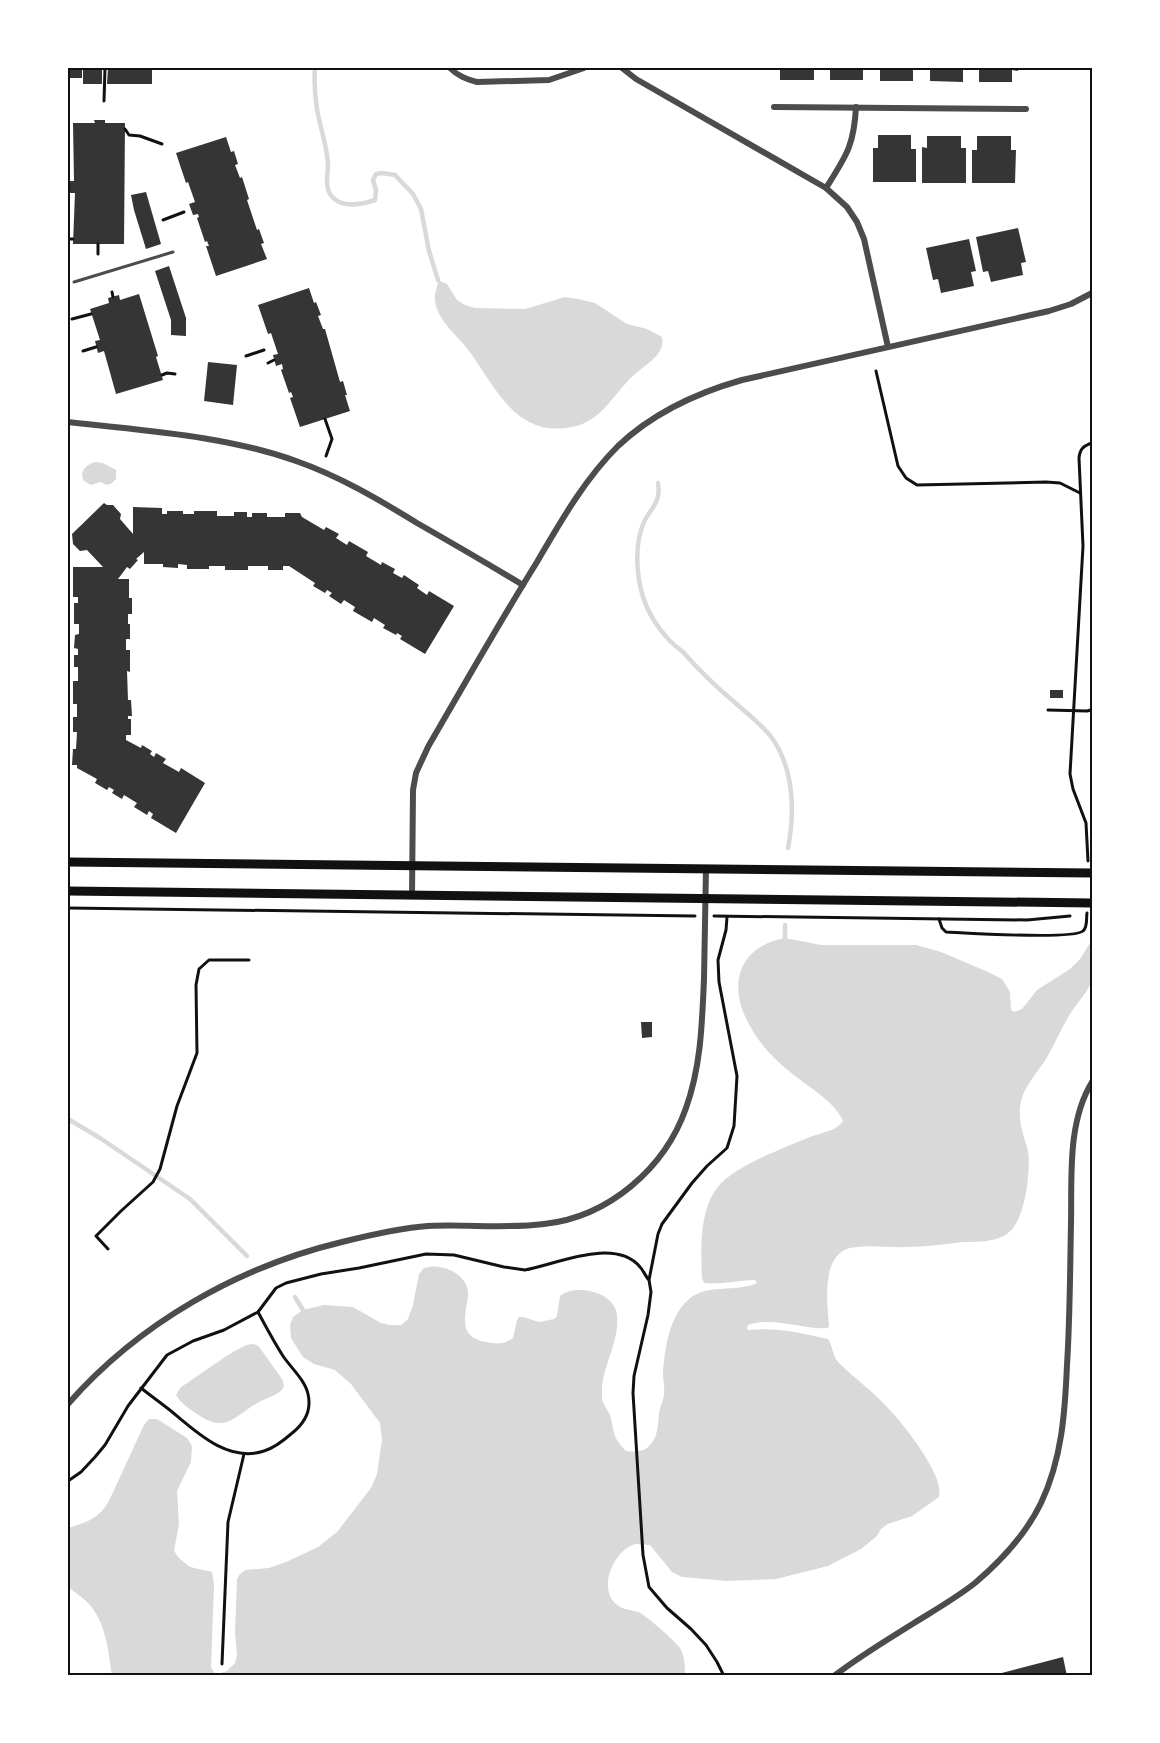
<svg xmlns="http://www.w3.org/2000/svg" width="1160" height="1743" font-family="Arial,sans-serif">
<style>
.water{fill:#d9d9d9}
.lines{fill:none;stroke-linecap:round;stroke-linejoin:round}
.stream{stroke:#d9d9d9;stroke-width:4.5}
.building{fill:#353535}
.path{stroke:#111;stroke-width:3}
.service{stroke:#4c4c4c;stroke-width:3}
.minor{stroke:#4c4c4c;stroke-width:6}
.secondary{stroke:#111;stroke-width:9}
.neatline{fill:none;stroke:#111;stroke-width:2}
</style>
<rect width="100%" height="100%" fill="#fff"/>
<g class="water">
<path d="M438 280 447 284 457 300 465 305 475 308 525 309 565 297 578 299 595 303 627 324 647 329 662 337C666 354 645 365 634 375 615 392 602 420 576 426 520 440 499 394 472 355 460 337 432 318 435 294 436 289 438 285 438 280Z"/>
<path d="M96 462 103 463 116 470V479L112 483 107 485 100 482 91 485 84 481C79 471 86 464 96 462Z"/>
<path d="M785 938 821 945H916L941 952 988 972 1002 979 1010 992 1011 1010 1014 1012 1022 1009 1037 990 1070 969 1080 959 1092 940C1092 949 1095 974 1092 981 1088 991 1078 1002 1072 1011 1062 1026 1055 1044 1046 1059 1038 1072 1026 1084 1022 1098 1018 1108 1020 1124 1023 1134 1024 1140 1027 1145 1028 1151 1031 1171 1025 1221 1008 1233 997 1242 978 1242 964 1242 944 1244 925 1247 905 1247 887 1248 868 1244 850 1248 821 1255 827 1303 829 1325L828 1328C802 1330 775 1316 748 1325L747 1328 748 1330C776 1327 801 1333 828 1339 833 1346 832 1356 839 1363 854 1378 873 1391 887 1407 902 1422 937 1467 939 1488 940 1489 939 1496 939 1497L912 1516 888 1524 881 1529 877 1536 861 1549 828 1566 776 1579 727 1581 682 1577 672 1572 650 1545C646 1545 641 1544 636 1544 616 1548 599 1584 613 1601 621 1610 627 1609 638 1612 646 1615 675 1641 680 1648 685 1656 685 1667 685 1675H112C108 1650 106 1620 86 1601 81 1596 74 1592 68 1587V1528C85 1523 98 1519 108 1503L144 1425 149 1419H157L187 1438 192 1446 191 1462 177 1491 179 1524 174 1551 179 1558 190 1567 212 1572 214 1585 211 1667 214 1672 217 1674 227 1671 235 1663 237 1655 235 1632 237 1579 240 1574 245 1570 269 1568 286 1562 318 1547 337 1532 371 1488 377 1474 382 1440 380 1423 351 1384 335 1370 314 1364 303 1357 291 1338 290 1325 293 1317 303 1310 324 1305 353 1307 381 1323 389 1325H401L408 1319 413 1305 419 1274 424 1268C429 1267 434 1266 439 1267 454 1269 470 1280 468 1297 465 1317 458 1337 486 1342 496 1344 504 1345 513 1338L517 1320 519 1317H523L539 1322 554 1319 557 1316 560 1296C576 1283 615 1292 617 1315 620 1344 600 1368 602 1397 602 1405 609 1410 611 1418 614 1434 614 1439 626 1451 633 1452 643 1452 648 1447 658 1439 658 1425 659 1413 660 1407 663 1401 664 1395 665 1388 663 1380 663 1372 665 1348 669 1317 688 1300 706 1283 735 1293 757 1283L755 1280C738 1280 721 1285 704 1283L702 1278C701 1249 699 1212 717 1188 732 1167 786 1147 810 1137 821 1133 836 1131 843 1121 835 1101 805 1085 789 1071 768 1054 752 1035 742 1009 738 997 736 981 742 968 749 951 767 941 785 938Z"/>
<path d="M251 1344 257 1345 260 1348 282 1379C283 1382 285 1385 283 1388 281 1394 264 1399 259 1402 233 1417 226 1434 197 1414 189 1409 180 1402 176 1395L181 1387C196 1378 237 1346 251 1344Z"/>
</g>
<g class="lines">
<g class="stream">
<path d="M315 68C314 81 315 96 317 109 320 127 327 146 328 164 328 173 325 183 329 192 338 209 360 205 375 200L376 190 373 180 376 174 382 173 395 175 413 194 421 209 429 251 438 280"/>
<path d="M658 483C661 501 653 506 645 520 634 542 636 574 643 597 648 613 658 628 669 640 673 644 678 648 683 652 698 669 714 685 732 700 745 712 761 723 772 738 794 769 795 812 788 848"/>
<path d="M785 938V925"/>
<path d="M68 1119 100 1138 190 1199 247 1256"/>
<path d="M295 1297 303 1310"/>
</g>
</g>
<g class="building">
<rect x="68" y="68" width="14" height="10"/>
<rect x="83" y="68" width="19" height="16"/>
<path d="M108 68H152V84H107Z"/>
<rect x="780" y="68" width="34" height="12"/>
<rect x="830" y="68" width="33" height="12"/>
<rect x="880" y="68" width="33" height="13"/>
<path d="M930 68H963V82L930 81Z"/>
<path d="M974 68H1018V71L1012 70V82H979V70H974Z"/>
<path d="M94 120H105V123H125L124 244H73L75 193H69V181H74L73 123H95Z"/>
<path d="M878 135H911V149H916V182H873V148H878Z"/>
<path d="M927 136H961V148H966V183H922V147L927 148Z"/>
<path d="M977 136H1011V150H1016L1015 183H972V150H977Z"/>
<path d="M226 137 231 152 234 151 238 164 235 165 240 178 242 177 249 199 247 200 257 230 259 229 264 243 261 244 267 259 216 276 206 246H209L207 241 205 242 197 218 199 217 198 214 193 215 189 204 195 202 188 182 186 183 176 153Z"/>
<path d="M146 192 161 244 146 249 134 210 131 195Z"/>
<path d="M1018 228 1026 262 1021 263 1023 275 991 282 988 271 983 272 976 237Z"/>
<path d="M969 239 976 271 971 272 974 286 941 293 938 279 933 280 926 248Z"/>
<path d="M169 266 186 318V336L171 335V320L155 271Z"/>
<path d="M309 288 314 303 316 302 321 315 318 316 323 329H325L340 382 343 381 347 395H345L350 411 300 427 290 398 293 397 291 392 289 393 281 370 283 369 282 364 276 366 273 355 278 354 271 333 268 334 258 305Z"/>
<path d="M139 294 158 356 156 357 163 380 116 394 104 351 98 353 95 341 100 340 90 309 109 303 108 298 119 295 120 300Z"/>
<path d="M208 362 237 365 233 405 204 401Z"/>
<path d="M104 503 107 505H113L121 514 120 519 133 534V507L162 508V514H167V511H183V514H194V511H217V516H234V512H247V517H252V513H267V517H285V513H300L302 517 324 530 326 527 339 534 336 538 347 545 349 541 368 552 366 556 381 565 382 562 395 569 393 573 402 578 404 575 419 585 417 588 427 595 429 591 454 606 425 654 400 639 402 636 397 633 396 635 383 628 385 625 374 618 372 622 353 611 355 607 344 600 341 604 329 596 332 593 327 590 325 593 313 586 315 583 289 566H283V570H268V566H248V570H225V566H209V569H187V565L178 564V568L163 567V564H144V552L136 559 138 560 130 569 127 567 118 579H129V598H132V614H128V624H130V639H126V650H130V672L127 671 128 700H131L132 716H128V719H131V735H126V740L141 748 142 745 152 751 150 754 154 757 156 753 166 759 163 763 179 772 181 768 205 783 176 833 151 818 153 814 149 811 147 815 134 807 137 803 124 795 122 799 112 793 114 790 109 787 107 790 95 783 97 779 77 768V765H72L73 749H76L77 732H73V717H77V704H73V681H78V667H74V655H78V649L74 648 75 635 79 634V624H74V603H78V597H73V567H103L87 550 80 551 73 544 72 534Z"/>
<rect x="1050" y="690" width="13" height="8"/>
<path d="M641 1022H652V1037L642 1038Z"/>
<path d="M1063 1657 1067 1676H994V1675Z"/>
</g>
<g class="lines">
<g class="path">
<path d="M104 101 105 68"/>
<path d="M125 129 129 135 140 136 162 144"/>
<path d="M68 186H69"/>
<path d="M163 220 184 212"/>
<path d="M68 239H73"/>
<path d="M98 244V254"/>
<path d="M112 292 113 297"/>
<path d="M72 319 91 314"/>
<path d="M83 351 96 347"/>
<path d="M246 356 264 350"/>
<path d="M268 363 274 360"/>
<path d="M876 371 898 466 906 478 917 485 1046 482 1060 483 1080 493"/>
<path d="M162 375 167 373 175 374"/>
<path d="M325 419 332 439 326 456"/>
<path d="M1092 675V677"/>
<path d="M1048 710 1087 711 1091 710 1092 706"/>
<path d="M1088 861 1086 823 1073 789 1070 774 1083 546 1079 458C1080 449 1083 446 1092 443"/>
<path d="M68 908 695 916"/>
<path d="M714 916 1027 920 1070 916"/>
<path d="M939 919 942 928 946 932C967 933 1073 940 1083 931 1088 927 1086 918 1087 913"/>
<path d="M108 1249 96 1236 121 1211 153 1182 160 1169 177 1106 197 1053 196 985 199 969 209 960H249"/>
<path d="M141 1388C151 1396 161 1403 171 1411 196 1432 228 1463 264 1451 274 1448 283 1441 291 1434 304 1424 312 1411 308 1394 305 1380 291 1368 283 1356 274 1342 266 1327 258 1312"/>
<path d="M68 1481 81 1472 95 1457 105 1445 128 1406 167 1355 193 1341 224 1330 258 1312 276 1288 286 1283 321 1274 359 1268 426 1254 454 1255 504 1267 525 1270C557 1264 615 1237 640 1267 643 1270 645 1275 648 1279"/>
<path d="M222 1664 228 1522 244 1454"/>
<path d="M724 1676 717 1662 706 1645 691 1629 667 1608 649 1587 643 1555 633 1393 634 1376 648 1315 651 1292 649 1280 658 1234 662 1224 692 1183 707 1166 727 1148 734 1126 737 1076 719 982 718 960 726 930 727 917"/>
</g>
<path class="service" d="M74 282 173 252"/>
<g class="minor">
<path d="M450 68C458 76 466 79 477 82L549 80 584 68"/>
<path d="M622 68 636 79 826 188 847 207 857 222 864 239 888 347"/>
<path d="M774 107 1026 109"/>
<path d="M826 188C846 156 854 146 856 107"/>
<path d="M68 422C144 431 223 435 296 461 339 476 378 499 417 523 452 543 488 564 523 585"/>
<path d="M412 895 413 790 416 773 428 747C464 685 499 623 537 562 561 521 584 480 618 446 653 413 696 393 742 380L1049 311 1071 304 1092 293"/>
<path d="M68 1404C139 1323 238 1267 342 1242 370 1235 399 1228 428 1226 467 1224 506 1229 544 1224 609 1217 665 1168 686 1108 701 1066 702 1024 704 979 705 942 705 905 706 868"/>
<path d="M834 1676C860 1656 887 1640 914 1623 935 1610 956 1598 975 1583 1001 1561 1026 1534 1041 1503 1062 1459 1065 1412 1067 1365 1070 1318 1070 1271 1071 1224 1072 1178 1067 1123 1092 1082"/>
</g>
<g class="secondary">
<path d="M68 862 1092 873"/>
<path d="M68 891 1092 903"/>
</g>
</g>
<rect width="1160" height="1743" fill="none" stroke="#ffffff" stroke-width="138"/>
<rect x="69" y="69" width="1022" height="1605" class="neatline"/>
</svg>
